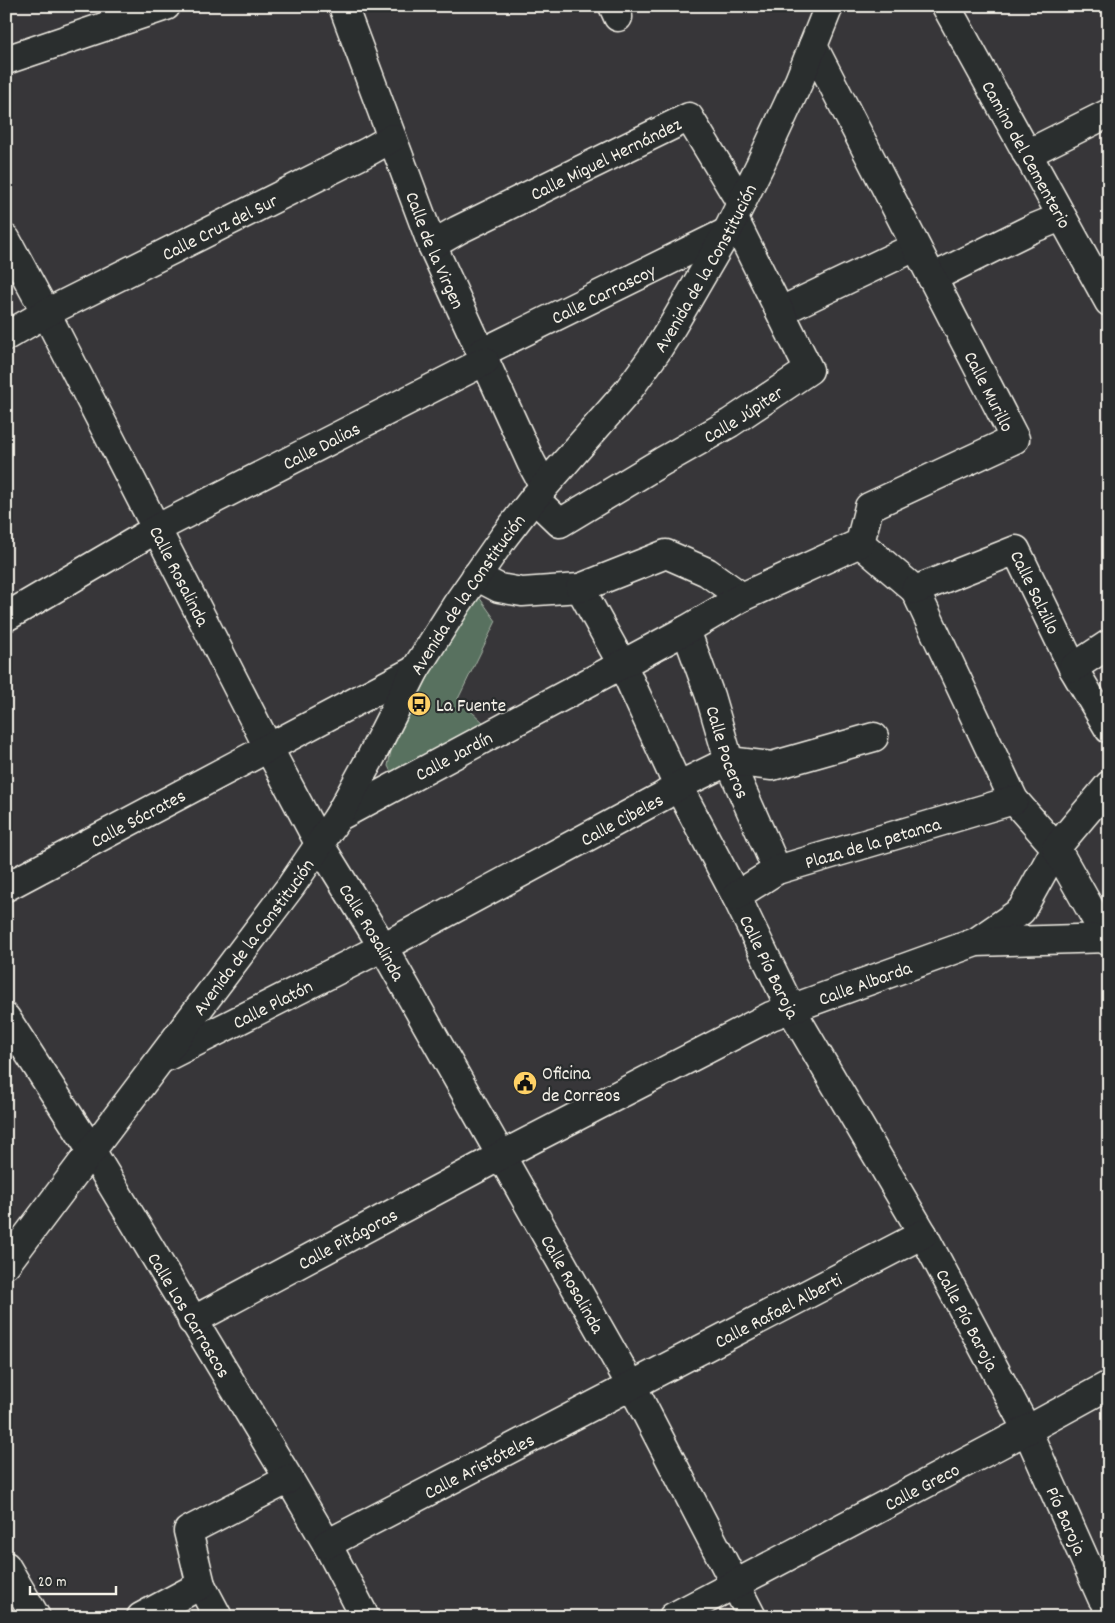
<svg xmlns="http://www.w3.org/2000/svg" width="1115" height="1623" font-family="Dekko,sans-serif">
<style>
.green{fill:#58715f;stroke:#a6b1a4}
.lines{fill:none;stroke-linecap:round;stroke-linejoin:round}
.minor-casing{stroke:#f4f1e8;stroke-width:31}
.minor{stroke:#2a2d2e;stroke-width:28}
.labels{text-anchor:middle;stroke-width:4.5;stroke-linejoin:round;paint-order:stroke}
.street-label{font-size:19px;fill:#f4f1e8;stroke:#2a2d2e}
.poi-label{font-size:19px;fill:#f4f1e8;stroke:#2a2d2e;text-anchor:start}
</style>
<rect width="100%" height="100%" fill="#373639"/>
<filter id="ink" filterUnits="userSpaceOnUse"><feTurbulence type="fractalNoise" baseFrequency=".02" numOctaves="2"/><feDisplacementMap in="SourceGraphic" scale="10" xChannelSelector="R" yChannelSelector="G"/><feConvolveMatrix kernelMatrix="1 2 1 2 8 2 1 2 1" color-interpolation-filters="sRGB"/></filter>
<g filter="url(#ink)">
<path class="green" d="M479 597 496 621 458 699 484 723 400 771 391 772 388 766 391 751 432 669Z"/>
<g class="lines">
<g class="minor-casing">
<g id="minor">
<path id="s1" d="M343 6 432 245 531 462 544 486"/>
<path d="M613 6 618 17"/>
<path id="s2" d="M946 6 1109 302"/>
<path d="M6 60 166 6"/>
<path d="M1027 154 1109 113"/>
<path id="s3" d="M6 239 46 313 268 747 320 845 383 947 640 1401 752 1617"/>
<path id="s4" d="M432 245 458 230 689 117 741 203"/>
<path d="M932 278 1029 230 1061 217"/>
<path d="M781 311 915 247"/>
<path id="s5" d="M6 336 46 313 369 151 392 138"/>
<path id="s6" d="M481 353 727 232"/>
<path id="s7" d="M534 498 560 523 663 461 730 423 809 370 734 219"/>
<path d="M860 543 915 590 1014 800 1056 848 1021 911 976 942"/>
<path id="s8" d="M476 576 499 588 522 592 580 588 622 664 678 786 736 896 791 1009 923 1234 1027 1430 1102 1598 1109 1609"/>
<path d="M580 588 666 554 707 572 742 597"/>
<path id="s9" d="M915 590 1016 550 1073 668 1109 729"/>
<path id="s10" d="M6 617 158 528 485 361"/>
<path id="s11" d="M686 630 710 696 729 761 777 870"/>
<path d="M1073 668 1109 644"/>
<path d="M1109 785 1056 848 1109 942"/>
<path id="s12" d="M338 817 686 630 742 597 860 543 869 507 1015 439 813 46"/>
<path id="s13" d="M6 887 415 670"/>
<path id="s14" d="M736 896 777 870 1014 800"/>
<path id="s15" d="M6 1018 91 1150 289 1479 327 1544 365 1617"/>
<path id="s16" d="M166 1057 383 947 663 796 678 786 729 761 772 766 874 737"/>
<path id="s17" d="M6 1264 291 886 338 817 371 757 415 670 457 604 503 538 534 498 627 392 656 352 673 325 727 232 760 165 799 81 829 6"/>
<path id="s18" d="M192 1321 502 1155 771 1016 976 942 1109 938"/>
<path id="s19" d="M327 1544 923 1234"/>
<path d="M6 1566 36 1617"/>
<path d="M201 1585 218 1617"/>
<path d="M141 1617 201 1585 188 1531 289 1479"/>
<path id="s20" d="M673 1617 1027 1430 1109 1385"/>
</g>
</g>
<use href="#minor" class="minor"/>
</g>
</g>
<defs>
<g id="bus-disc" transform="scale(1.25)"><circle r="9.5" fill="#ffd166" stroke="#2a2d2e"/><path d="M-5-6H5V4H4V6H2V4H-2V6H-4V4H-5ZM-3.5-4V0h7V-4ZM-3.5 1.2v1.5H-2V1.2ZM2 1.2v1.5H3.5V1.2Z" fill="#111"/></g>
<g id="civic-disc" transform="scale(1.25)"><circle r="9.5" fill="#ffd166" stroke="#2a2d2e"/><path d="M-.6-6.5H3V-4.5H.6V-3L4-1V1h2V6H-6V1h2V-1L-.6-3ZM-1.2 2.5V6h2.4V2.5Z" fill="#111"/></g>
</defs>
<g fill-rule="evenodd">
<use href="#bus-disc" x="419" y="704"/>
<use href="#civic-disc" x="525" y="1083"/>
</g>
<g class="labels">
<g class="street-label">
<text dy="7" stroke="none"><textPath href="#s2" startOffset="169">Camino del Cementerio</textPath></text>
<text dy="7" stroke="none"><textPath href="#s4" startOffset="194">Calle Miguel Hernández</textPath></text>
<text dy="7" stroke="none"><textPath href="#s5" startOffset="240">Calle Cruz del Sur</textPath></text>
<text dy="7" stroke="none"><textPath href="#s1" startOffset="261">Calle de la Virgen</textPath></text>
<text dy="7" stroke="none"><textPath href="#s17" startOffset="1220">Avenida de la Constitución</textPath></text>
<text dy="7" stroke="none"><textPath href="#s6" startOffset="136">Calle Carrascoy</textPath></text>
<text transform="translate(990 391) rotate(63)" y="7">Calle Murillo</text>
<text dy="7" stroke="none"><textPath href="#s7" startOffset="249">Calle Júpiter</textPath></text>
<text dy="7" stroke="none"><textPath href="#s10" startOffset="359">Calle Dalias</textPath></text>
<text dy="7" stroke="none"><textPath href="#s3" startOffset="379">Calle Rosalinda</textPath></text>
<text dy="7" stroke="none"><textPath href="#s17" startOffset="815">Avenida de la Constitución</textPath></text>
<text dy="7" stroke="none"><textPath href="#s9" startOffset="155">Calle Salzillo</textPath></text>
<text dy="7" stroke="none"><textPath href="#s11" startOffset="129">Calle Poceros</textPath></text>
<text dy="7" stroke="none"><textPath href="#s12" startOffset="131">Calle Jardín</textPath></text>
<text dy="7" stroke="none"><textPath href="#s13" startOffset="149">Calle Sócrates</textPath></text>
<text dy="7" stroke="none"><textPath href="#s16" startOffset="514">Calle Cibeles</textPath></text>
<text dy="7" stroke="none"><textPath href="#s14" startOffset="148">Plaza de la petanca</textPath></text>
<text dy="7" stroke="none"><textPath href="#s3" startOffset="784">Calle Rosalinda</textPath></text>
<text dy="7" stroke="none"><textPath href="#s17" startOffset="410">Avenida de la Constitución</textPath></text>
<text dy="7" stroke="none"><textPath href="#s8" startOffset="531">Calle Pío Baroja</textPath></text>
<text dy="7" stroke="none"><textPath href="#s18" startOffset="754">Calle Albarda</textPath></text>
<text dy="7" stroke="none"><textPath href="#s16" startOffset="119">Calle Platón</textPath></text>
<text dy="7" stroke="none"><textPath href="#s18" startOffset="176">Calle Pitágoras</textPath></text>
<text dy="7" stroke="none"><textPath href="#s3" startOffset="1189">Calle Rosalinda</textPath></text>
<text dy="7" stroke="none"><textPath href="#s19" startOffset="508">Calle Rafael Alberti</textPath></text>
<text dy="7" stroke="none"><textPath href="#s15" startOffset="349">Calle Los Carrascos</textPath></text>
<text dy="7" stroke="none"><textPath href="#s8" startOffset="936">Calle Pío Baroja</textPath></text>
<text dy="7" stroke="none"><textPath href="#s19" startOffset="171">Calle Aristóteles</textPath></text>
<text dy="7" stroke="none"><textPath href="#s20" startOffset="281">Calle Greco</textPath></text>
<text dy="7" stroke="none"><textPath href="#s8" startOffset="1160">Pío Baroja</textPath></text>
</g>
<g class="poi-label">
<text x="436" y="711">La Fuente</text>
<text x="542" y="1079">Oficina<tspan x="542" dy="22">de Correos</tspan></text>
</g>
</g>
<rect width="1115" height="1623" fill="none" stroke="#2a2d2e" stroke-width="25"/>
<rect x="12" y="12" width="1090" height="1598" fill="none" stroke="#f4f1e8" stroke-width="2" filter="url(#ink)"/>
<path d="M30 1586v8h86v-8" fill="none" stroke="#f4f1e8" stroke-width="2.5"/>
<text x="38" y="1586" font-size="15" fill="#f4f1e8" stroke="#2a2d2e" stroke-width="4" paint-order="stroke">20 m</text>
</svg>
